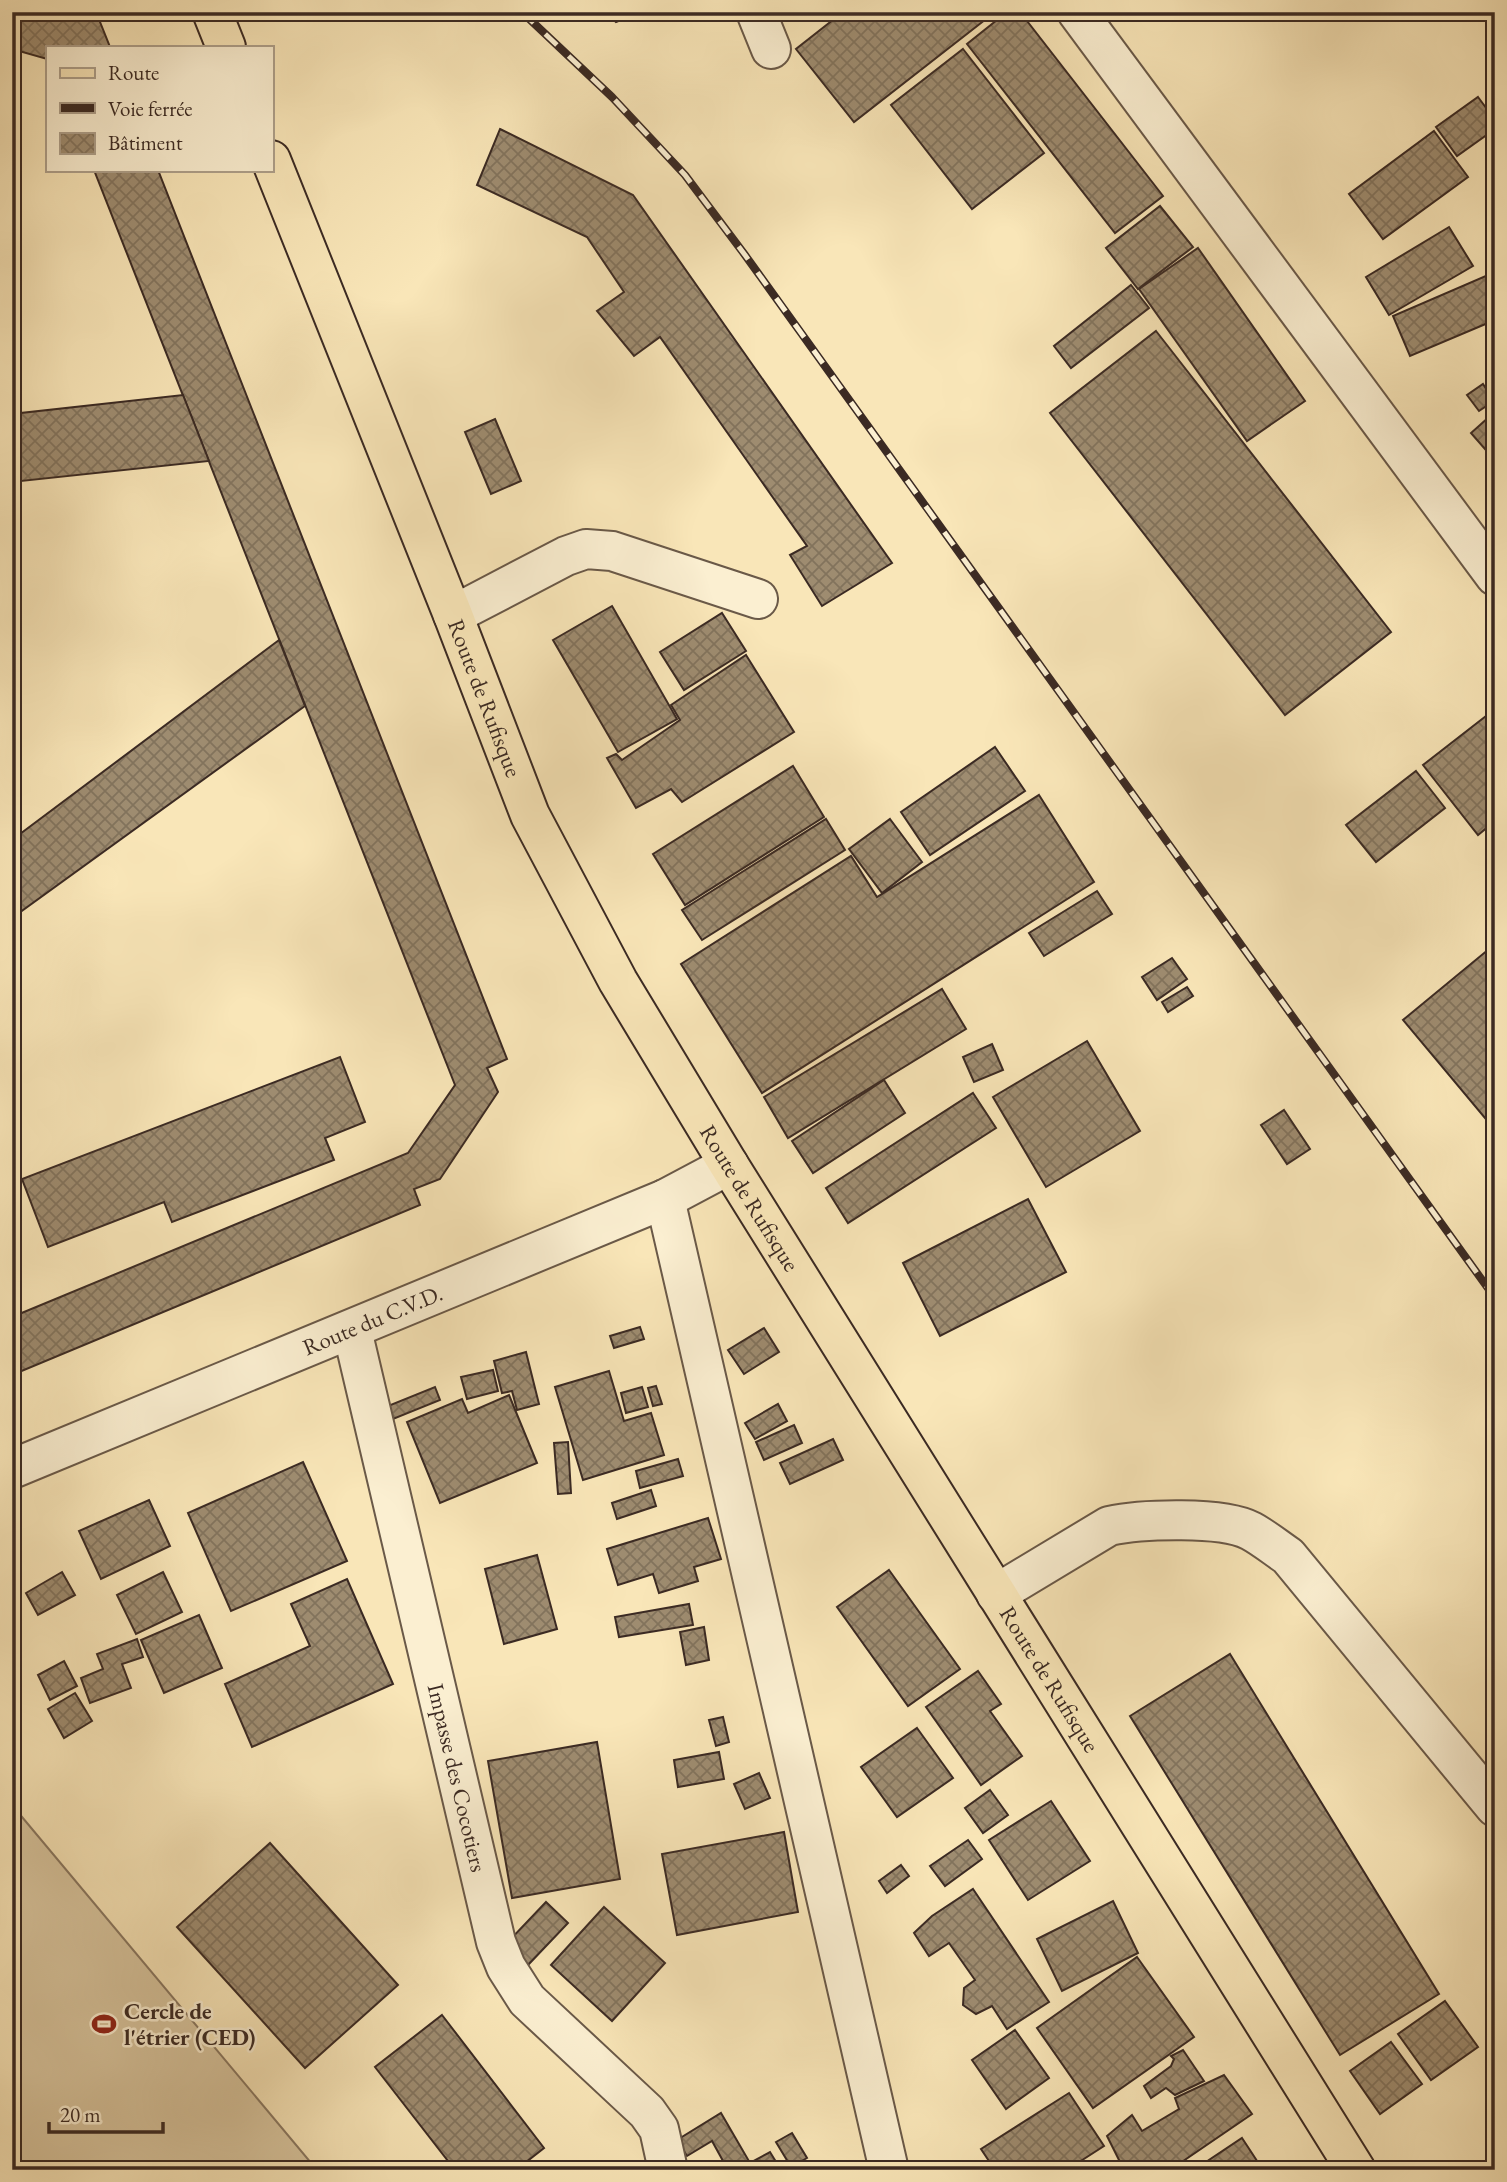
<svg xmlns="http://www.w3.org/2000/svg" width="1507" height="2182" font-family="'EB Garamond',serif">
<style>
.garden{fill:#d9c69f;stroke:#8a7861;stroke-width:2}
.building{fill:url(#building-cross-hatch);stroke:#3b2a23;stroke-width:2}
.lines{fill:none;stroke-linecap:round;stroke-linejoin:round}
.minor-casing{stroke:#6a5948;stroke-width:42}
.major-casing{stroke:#3b2a23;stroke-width:42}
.minor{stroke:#fbefd1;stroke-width:38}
.major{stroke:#f9e6b8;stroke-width:38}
.rail-casing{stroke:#3b2a23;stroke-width:8}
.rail{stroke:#fbefd1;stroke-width:5;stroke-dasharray:16;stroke-linecap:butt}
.labels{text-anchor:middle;stroke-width:5;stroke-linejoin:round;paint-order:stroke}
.street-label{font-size:23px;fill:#3b2a23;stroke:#fbefd1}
.poi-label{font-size:23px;font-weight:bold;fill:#3b2a23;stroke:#fbefd1;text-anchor:start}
</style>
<defs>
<pattern id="building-cross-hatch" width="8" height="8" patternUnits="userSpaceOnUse" patternTransform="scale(1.75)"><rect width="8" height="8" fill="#9e8c70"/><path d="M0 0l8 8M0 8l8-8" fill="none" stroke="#82735c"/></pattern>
</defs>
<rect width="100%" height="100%" fill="#f9e6b8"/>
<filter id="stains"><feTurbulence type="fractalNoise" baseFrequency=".00286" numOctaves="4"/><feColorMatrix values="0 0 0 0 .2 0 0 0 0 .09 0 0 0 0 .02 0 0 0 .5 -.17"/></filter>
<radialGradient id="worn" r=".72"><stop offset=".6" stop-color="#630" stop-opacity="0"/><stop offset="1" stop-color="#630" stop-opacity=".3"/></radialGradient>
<path class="garden" d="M12 1805 317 2170H12Z"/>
<g class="building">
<path d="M12 12H96L110 47H47V59L12 49Z"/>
<path d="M605 12H640L616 22Z"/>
<path d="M843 12H995L854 122 796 49Z"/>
<path d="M1007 12H1020L1163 196 1115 233 967 44Z"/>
<path d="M963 49 1044 153 972 209 891 105Z"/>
<path d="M1478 97 1495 120V129L1457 156 1436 127Z"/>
<path d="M500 129 633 195 892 563 822 606 790 555 807 546 660 337 634 356 597 311 624 292 587 237 477 185Z"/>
<path d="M1434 131 1468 177 1383 239 1349 194Z"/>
<path d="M94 170H158L507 1059 487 1068 498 1092 440 1179 414 1189 420 1205 12 1375V1317L408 1153 455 1085Z"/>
<path d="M1160 206 1193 247 1138 289 1106 248Z"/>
<path d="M1449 227 1473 266 1389 315 1366 277Z"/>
<path d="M1198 248 1305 401 1247 441 1139 289Z"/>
<path d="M1495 272V320L1410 356 1393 316Z"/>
<path d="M1131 285 1149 308 1071 368 1054 346Z"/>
<path d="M1156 331 1391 632 1285 715 1050 413Z"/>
<path d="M1483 384 1494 401 1479 411 1467 395Z"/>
<path d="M183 395 209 461 12 482V414Z"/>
<path d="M1489 417 1495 424V453L1491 456 1471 433Z"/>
<path d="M495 419 521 481 491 494 465 432Z"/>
<path d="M612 606 677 719 618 752 553 640Z"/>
<path d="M722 613 746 651 684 690 660 652Z"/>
<path d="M279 640 305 706 12 918V840Z"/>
<path d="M746 655 794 732 682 802 671 789 636 808 607 758 616 754 622 760 680 720 671 705Z"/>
<path d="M1495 709V821L1478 835 1423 765Z"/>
<path d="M995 747 1025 791 930 855 901 812Z"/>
<path d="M793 766 824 817 685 905 653 854Z"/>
<path d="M1416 771 1445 808 1376 862 1346 825Z"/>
<path d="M1039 795 1094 882 762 1093 681 964 851 856 877 897Z"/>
<path d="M826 819 845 850 702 940 682 910Z"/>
<path d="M890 819 922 862 882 893 849 849Z"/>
<path d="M1097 891 1112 914 1044 956 1029 933Z"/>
<path d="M1495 944V1130L1403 1020Z"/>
<path d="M1172 958 1187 979 1157 1000 1142 977Z"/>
<path d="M1187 987 1193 996 1168 1012 1162 1002Z"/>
<path d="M942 989 966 1029 788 1138 764 1097Z"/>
<path d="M1087 1041 1140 1131 1046 1187 993 1097Z"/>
<path d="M992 1044 1003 1070 974 1082 963 1057Z"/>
<path d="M340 1057 365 1122 325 1138 334 1160 172 1222 164 1202 48 1247 22 1179Z"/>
<path d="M884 1080 905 1113 813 1173 792 1141Z"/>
<path d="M973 1093 996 1128 848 1223 826 1188Z"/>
<path d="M1284 1110 1310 1149 1287 1164 1261 1125Z"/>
<path d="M1028 1199 1066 1272 940 1336 903 1263Z"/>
<path d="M640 1327 644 1339 614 1348 610 1336Z"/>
<path d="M764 1328 779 1352 744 1374 728 1350Z"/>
<path d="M526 1352 539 1404 517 1410 512 1391 502 1393 494 1361Z"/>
<path d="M493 1370 498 1391 467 1399 461 1377Z"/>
<path d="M609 1371 624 1421 651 1413 664 1455 583 1480 555 1387Z"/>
<path d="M656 1386 662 1404 653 1406 648 1388Z"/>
<path d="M435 1387 440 1400 393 1419 388 1406Z"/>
<path d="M642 1387 648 1407 626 1413 621 1393Z"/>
<path d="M509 1395 537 1463 440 1503 407 1422 462 1399 468 1413Z"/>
<path d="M778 1404 787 1421 755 1439 745 1423Z"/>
<path d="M794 1425 802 1443 764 1460 756 1442Z"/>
<path d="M833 1439 843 1460 790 1484 780 1463Z"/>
<path d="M568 1442 571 1493 558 1494 554 1443Z"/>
<path d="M678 1459 683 1476 640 1488 636 1471Z"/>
<path d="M303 1462 347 1561 231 1611 188 1513Z"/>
<path d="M651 1490 656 1506 617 1519 612 1503Z"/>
<path d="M149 1500 170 1546 101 1579 79 1531Z"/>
<path d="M708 1518 721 1559 694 1567 698 1581 659 1593 653 1574 618 1585 607 1549Z"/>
<path d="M537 1555 557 1629 504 1644 485 1569Z"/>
<path d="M889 1570 960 1669 908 1706 837 1607Z"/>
<path d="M62 1572 75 1595 38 1615 26 1593Z"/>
<path d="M163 1572 182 1612 136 1634 117 1595Z"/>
<path d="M347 1579 393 1684 252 1747 225 1684 310 1646 291 1604Z"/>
<path d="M689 1604 693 1625 619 1637 615 1617Z"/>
<path d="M199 1615 222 1668 164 1693 141 1640Z"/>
<path d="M704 1627 709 1660 686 1665 680 1632Z"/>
<path d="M137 1639 143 1657 122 1664 131 1688 90 1703 81 1678 103 1669 97 1654Z"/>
<path d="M1230 1654 1439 1994 1340 2055 1130 1716Z"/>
<path d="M64 1661 77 1686 50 1700 38 1675Z"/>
<path d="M978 1671 1001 1704 990 1711 1022 1756 981 1785 926 1707Z"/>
<path d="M75 1693 92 1721 64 1738 48 1709Z"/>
<path d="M723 1717 729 1742 716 1746 709 1720Z"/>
<path d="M917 1728 953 1778 897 1817 861 1767Z"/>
<path d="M597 1742 620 1879 512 1898 488 1761Z"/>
<path d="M719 1752 724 1779 678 1787 674 1760Z"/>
<path d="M759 1773 770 1798 745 1809 734 1784Z"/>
<path d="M990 1790 1008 1815 983 1833 965 1808Z"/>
<path d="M1051 1801 1090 1861 1028 1900 989 1840Z"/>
<path d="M784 1832 798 1912 677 1935 662 1854Z"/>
<path d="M968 1840 982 1859 945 1886 930 1866Z"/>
<path d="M270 1843 398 1985 305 2068 177 1927Z"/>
<path d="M901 1865 909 1876 887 1893 879 1881Z"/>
<path d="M973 1889 1049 2002 1007 2029 992 2006 976 2014 963 2005 964 1988 975 1980 949 1943 929 1956 914 1933 932 1916Z"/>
<path d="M1113 1901 1138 1953 1062 1991 1037 1939Z"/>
<path d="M546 1902 568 1923 528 1965 506 1944Z"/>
<path d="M604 1907 665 1963 612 2021 551 1965Z"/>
<path d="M1137 1957 1194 2037 1093 2108 1037 2028Z"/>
<path d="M1445 2001 1478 2047 1431 2080 1398 2034Z"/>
<path d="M442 2015 544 2148 516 2170H455L375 2067Z"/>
<path d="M1015 2030 1049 2078 1006 2109 972 2060Z"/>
<path d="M1391 2042 1422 2084 1380 2114 1350 2071Z"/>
<path d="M1183 2050 1204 2081 1175 2095 1166 2088 1151 2098 1144 2086 1171 2066 1174 2059 1171 2056Z"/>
<path d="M1224 2075 1252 2114 1170 2170H1124L1107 2136 1132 2115 1142 2131 1179 2109 1175 2098Z"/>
<path d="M1069 2093 1104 2146 1073 2166 1076 2170H995L981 2149Z"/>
<path d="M721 2113 750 2163 770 2152 781 2170H728L712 2141 687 2156 677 2140Z"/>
<path d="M792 2133 807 2158 791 2167 776 2142Z"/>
<path d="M1242 2138 1263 2170H1194Z"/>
</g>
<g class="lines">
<g class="minor-casing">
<g id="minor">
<path d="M756 12 771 49"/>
<path d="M1077 12 1495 576"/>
<path d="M453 615 566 556 586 549 612 551 758 599"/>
<path d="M665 1199 889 2170"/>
<path id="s1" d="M352 1330 496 1942 506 1967 527 2000 647 2112 659 2129 668 2170"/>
<path id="s2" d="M12 1469 665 1199 729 1165"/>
<path d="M996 1594 1109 1526C1141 1519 1223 1516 1251 1531 1264 1538 1276 1548 1288 1556L1495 1807"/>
</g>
</g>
<g class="major-casing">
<g id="major">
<path d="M212 12 226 47"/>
<path id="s3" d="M271 160 453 615 530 815 618 981 729 1165 1356 2170"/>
</g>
</g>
<use href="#minor" class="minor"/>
<use href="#major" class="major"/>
<g class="rail-casing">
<path id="rail" d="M522 12 612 97 685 175 745 255 1495 1298"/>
</g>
<use href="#rail" class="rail"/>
</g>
<defs>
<g id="stadium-bare" transform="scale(1.89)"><path d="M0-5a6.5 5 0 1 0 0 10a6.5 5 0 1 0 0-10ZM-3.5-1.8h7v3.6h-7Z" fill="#8f2418" stroke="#fbefd1" stroke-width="2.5" paint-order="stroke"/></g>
</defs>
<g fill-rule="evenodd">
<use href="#stadium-bare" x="104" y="2024"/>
</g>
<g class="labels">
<g class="street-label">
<text dy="8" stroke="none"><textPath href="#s3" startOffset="579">Route de Rufisque</textPath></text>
<text dy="8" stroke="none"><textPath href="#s3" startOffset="1146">Route de Rufisque</textPath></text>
<text dy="8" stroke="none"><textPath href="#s2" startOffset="390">Route du C.V.D.</textPath></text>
<text dy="8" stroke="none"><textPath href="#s3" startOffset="1713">Route de Rufisque</textPath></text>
<text dy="8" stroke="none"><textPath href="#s1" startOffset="460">Impasse des Cocotiers</textPath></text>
</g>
<g class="poi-label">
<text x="124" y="2019">Cercle de<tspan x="124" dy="26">l'étrier (CED)</tspan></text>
</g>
</g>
<rect width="1507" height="2182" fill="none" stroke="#f9e6b8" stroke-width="42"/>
<rect x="14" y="14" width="1479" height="2154" fill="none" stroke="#3b2a23" stroke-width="3.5"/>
<rect x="21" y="21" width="1465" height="2140" fill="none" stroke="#3b2a23" stroke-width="2"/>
<rect x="46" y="46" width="228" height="126" fill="#fbefd1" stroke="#aea08b" stroke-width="2"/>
<rect x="60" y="68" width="35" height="10" fill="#f9e6b8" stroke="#aea08b" stroke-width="2"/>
<text x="108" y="80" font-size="21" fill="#3b2a23">Route</text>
<rect x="60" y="103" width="35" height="10" fill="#3b2a23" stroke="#aea08b" stroke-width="2"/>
<text x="108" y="116" font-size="21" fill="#3b2a23">Voie ferrée</text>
<rect x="60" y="133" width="35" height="21" fill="url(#building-cross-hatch)" stroke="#aea08b" stroke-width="2"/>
<text x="108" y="150" font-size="21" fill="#3b2a23">Bâtiment</text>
<path d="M49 2122v10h114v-10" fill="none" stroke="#3b2a23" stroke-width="3.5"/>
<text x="60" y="2122" font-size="21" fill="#3b2a23" stroke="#fbefd1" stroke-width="5" paint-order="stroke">20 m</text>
<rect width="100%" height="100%" filter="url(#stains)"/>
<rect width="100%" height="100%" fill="url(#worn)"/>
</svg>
